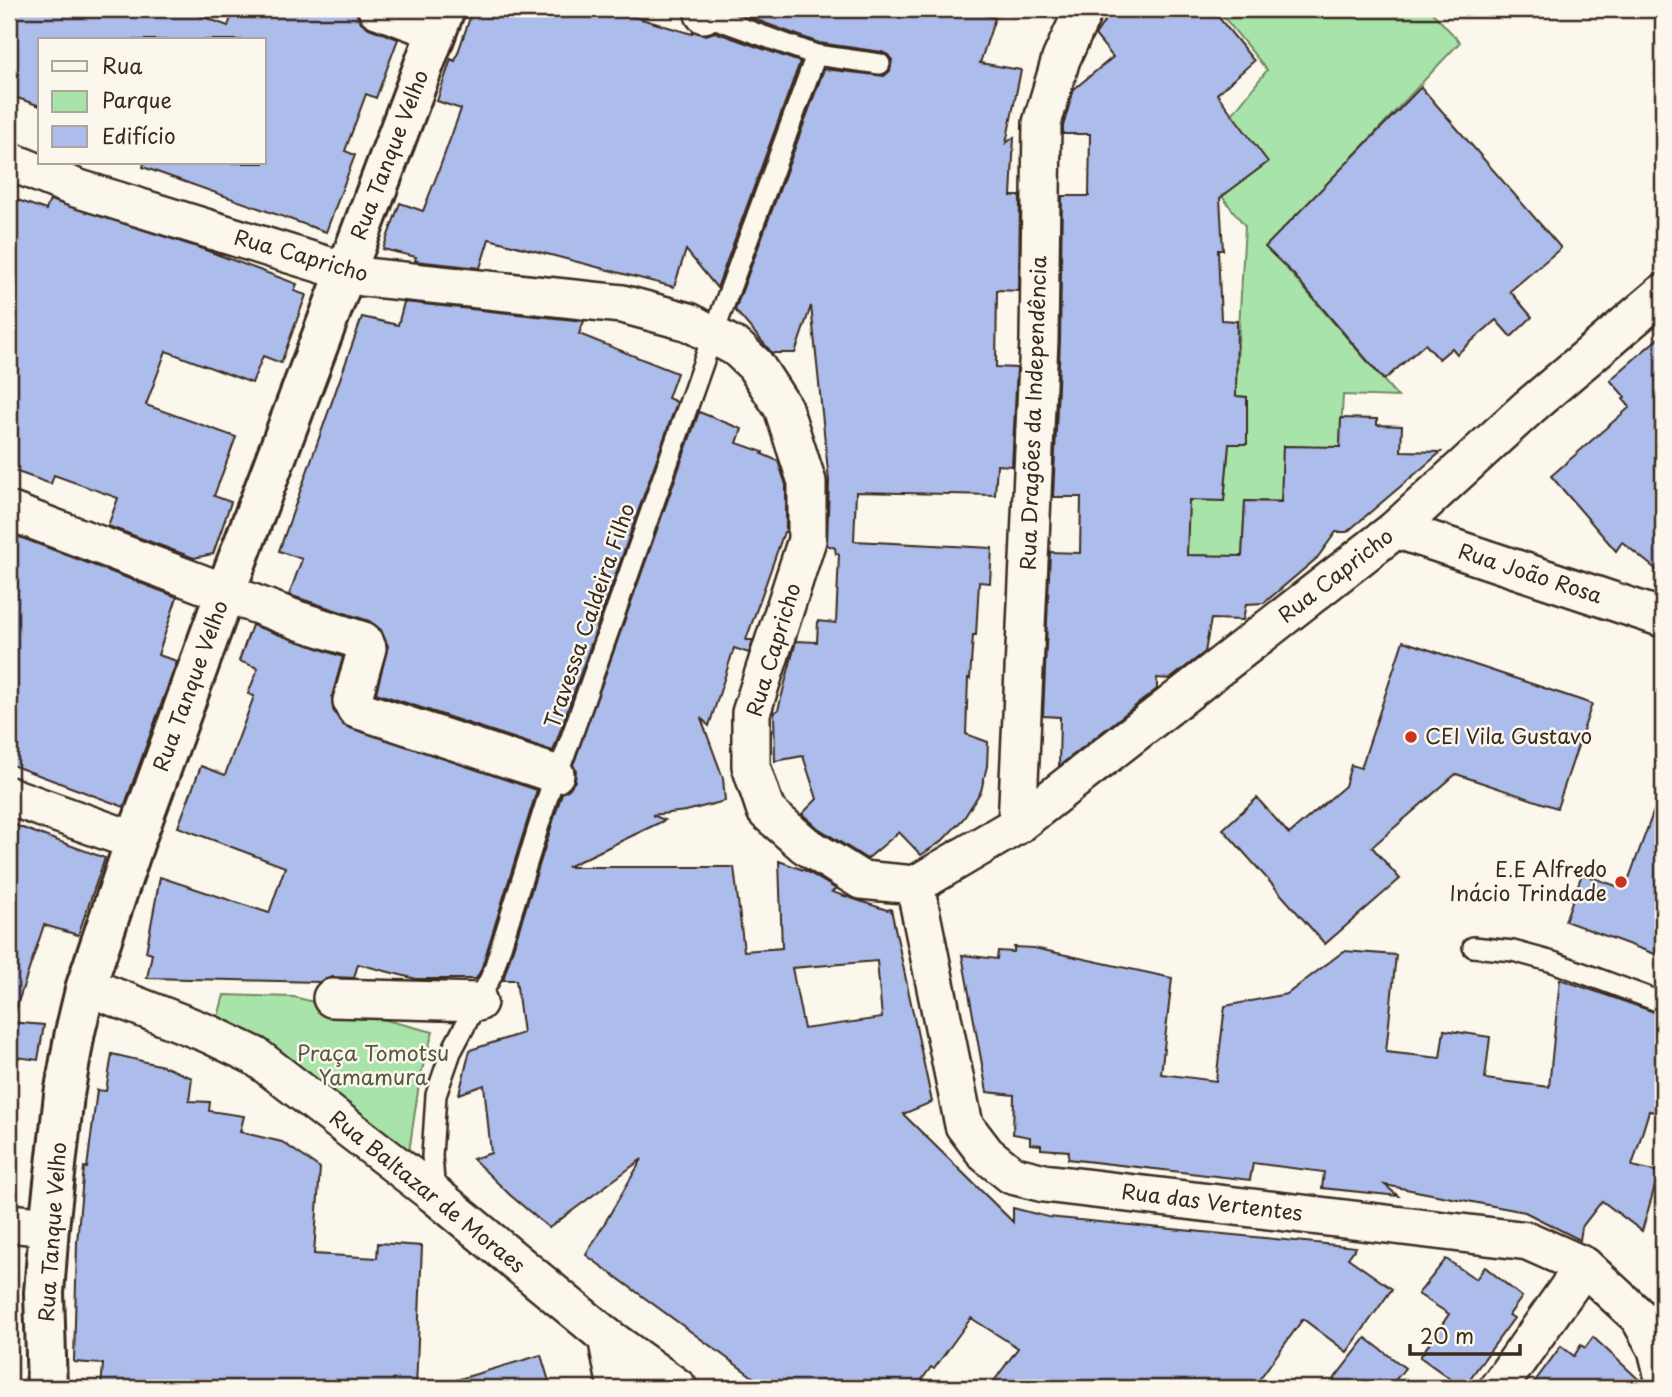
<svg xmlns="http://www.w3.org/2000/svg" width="1672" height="1397" font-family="'Playpen Sans',sans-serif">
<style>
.green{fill:#a8e4aa;stroke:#728764;stroke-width:2}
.building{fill:#acbceb;stroke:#3b2a1e;stroke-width:2;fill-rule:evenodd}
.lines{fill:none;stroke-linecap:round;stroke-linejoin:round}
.lane-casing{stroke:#3b2a1e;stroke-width:24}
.street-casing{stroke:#3b2a1e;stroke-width:42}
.secondary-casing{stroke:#3b2a1e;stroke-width:44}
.lane{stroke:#fbf7ec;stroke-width:19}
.street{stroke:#fbf7ec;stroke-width:37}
.secondary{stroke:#fbf7ec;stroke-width:38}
.poi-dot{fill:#c8321e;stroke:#fbf7ec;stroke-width:2.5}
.labels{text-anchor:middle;stroke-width:5;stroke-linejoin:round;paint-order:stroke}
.street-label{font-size:21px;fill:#3b2a1e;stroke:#fbf7ec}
.poi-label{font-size:21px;fill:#3b2a1e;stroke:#fbf7ec;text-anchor:start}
.park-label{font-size:21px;fill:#565841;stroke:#fbf7ec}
</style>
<rect width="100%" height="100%" fill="#fbf7ec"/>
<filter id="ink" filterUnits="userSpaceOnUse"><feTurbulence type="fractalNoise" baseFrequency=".0143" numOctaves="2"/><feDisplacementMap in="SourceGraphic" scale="14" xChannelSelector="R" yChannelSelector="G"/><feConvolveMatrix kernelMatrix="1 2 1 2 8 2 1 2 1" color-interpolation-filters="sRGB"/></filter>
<g filter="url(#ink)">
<g class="green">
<path d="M1217 9H1429L1460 42 1268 247 1398 397 1343 395 1340 448 1283 446 1282 501H1245L1242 557 1187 555 1188 500H1224L1229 444H1247V397L1235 396 1245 226 1185 149 1223 126 1267 70Z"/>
<path d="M224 995 294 997 433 1032 420 1077 409 1152 216 1024Z"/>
</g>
<g class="building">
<path d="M15 9H182L228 26 234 9H346L356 13 361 22 369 28 398 39 376 98 366 94 345 151 355 155 326 232 143 167 144 163H264V40H40V106L9 95V27Z"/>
<path d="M473 9H607L692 34 693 31 706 35 715 32 800 62 717 288 686 250 674 287 489 239 480 268 415 261 416 257 383 249 400 203 423 211 437 175 461 109 437 101 451 59 455 61Z"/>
<path d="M727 9H968L995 18 980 63 1021 70 1006 143 1014 137 1011 196H1020L1019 291 997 290 996 367 1017 368 1012 466 997 465 995 495 856 492 854 541 992 548 990 583 979 582 976 635H973L970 679 968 678 966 734 988 742 987 766 981 791 964 818 942 841 921 855 899 832 867 859 818 828 802 814 817 799 803 756 775 761 774 712 778 710 796 641 817 642 818 621 836 623 839 554H836L835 548 827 545 829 481 811 306 795 353H772L735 310 824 69 884 76 890 71 892 60 888 55 882 52 819 43Z"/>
<path d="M1113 9H1212L1254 61 1217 94 1268 162 1220 198 1223 250H1218L1221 320 1237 321 1236 396 1247 397V444H1229L1224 501 1189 500 1187 555 1242 556 1245 501 1281 502 1283 446 1340 447 1341 418 1377 419V425L1402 426 1401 451 1441 452 1347 532H1336L1317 558 1264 603 1246 604 1243 620 1211 619 1205 652 1170 679 1157 678V689L1059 766 1060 717 1043 716 1050 552 1080 553 1081 497H1053L1060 341 1062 196H1089L1090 134H1063V126L1074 89 1113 57 1095 35Z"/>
<path d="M1421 87 1561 248 1510 291 1532 317 1511 337 1496 320 1457 354 1452 348 1439 359 1425 344 1384 380 1293 274 1265 247Z"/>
<path d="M9 197 46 210 50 200 197 247 297 284 294 291 306 295 281 363 263 356 252 383 166 351 146 405 236 437 214 496 231 502 213 554 194 558 108 526 118 498 54 475 51 484 9 469Z"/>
<path d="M404 302 584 321 579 334 677 373 668 398 677 402 553 751 376 693 388 646 381 630 369 621 289 595 302 559 279 551 362 317 398 325Z"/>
<path d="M1663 334V575L1622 542 1616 551 1551 476 1630 407 1623 399 1625 397 1610 380Z"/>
<path d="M699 412 742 429 737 443 763 452 762 454 778 461 786 485V532H784L746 640H753L749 653 734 648 709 726 701 718 723 778 725 801 686 811 652 815 665 820 567 867H734L744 951 782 948 779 861 806 871 836 889 832 892 887 910 891 909 932 1102 903 1114 1013 1222V1208L1048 1217 1356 1247 1348 1258 1392 1289 1347 1352 1303 1319 1253 1388H989L1018 1348 971 1318 934 1369 931 1367 916 1388H768L586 1255 642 1159 549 1228 510 1195 473 1159 491 1153 484 1085 459 1094 470 1050 523 1033 516 980H503L562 793 569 789 575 781 576 770 573 765ZM877 961 882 1018 804 1029 792 968Z"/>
<path d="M9 533 177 597 158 655 177 661 124 807 9 764Z"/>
<path d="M252 625 343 657 332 696 333 710 343 725 537 790 481 970 476 979H416L358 964 354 978 332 977 320 982 147 978 152 954 146 952 160 877 269 913 285 867 178 827 201 766 225 775 254 696 248 694 258 668 239 661Z"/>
<path d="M1403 641 1592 704 1557 808 1456 774 1372 847 1400 879 1325 944 1223 829 1257 798 1289 834 1345 786 1351 765 1361 768Z"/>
<path d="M1660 794H1663V957L1565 921 1582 874 1625 889Z"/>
<path d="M9 823 105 858 78 935 44 925 14 1014 9 1013Z"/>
<path d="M1014 947 1034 948 1172 978 1161 1074 1216 1081 1225 1006 1287 994 1344 951 1396 955 1386 1052 1440 1058 1444 1030 1490 1037 1485 1079 1549 1087 1560 979 1663 1015V1058L1655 1112 1649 1111 1632 1166 1659 1172 1642 1231 1602 1201 1582 1227 1580 1240 1525 1212 1488 1205 1385 1185 1398 1196 1322 1188 1324 1172 1253 1163 1250 1180 1068 1159 1069 1151 1041 1149V1145L1030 1144V1137L1013 1134 1014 1095 987 1092 962 955 997 959 998 951 1014 952Z"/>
<path d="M9 1022 44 1025 38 1060 9 1056Z"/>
<path d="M112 1054 163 1066 192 1078 189 1101 210 1102 209 1111 244 1116 240 1132 282 1142 320 1168 314 1254 377 1258 378 1243 422 1246 416 1388H101L103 1364 74 1362 77 1242 84 1167 87 1168 97 1090 106 1091Z"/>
<path d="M1446 1259 1476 1279 1485 1267 1522 1297 1509 1315 1514 1318 1463 1388 1420 1357 1449 1314 1418 1294Z"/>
<path d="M1593 1337 1648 1388H1530L1561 1346 1574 1356 1581 1345 1585 1348Z"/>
<path d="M1366 1338 1405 1368 1389 1388H1327Z"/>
<path d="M541 1355 551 1388H457L456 1380Z"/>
</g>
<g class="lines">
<g class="lane-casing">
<g id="lane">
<path d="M697 12 816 55 880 64"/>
<path d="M1473 947 1513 951 1553 962 1663 1003"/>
<path d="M435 1194 432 1156 436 1095 451 1052 492 975 555 774 565 755 713 335 816 55"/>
</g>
</g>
<g class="street-casing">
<g id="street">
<path d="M377 9 437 31"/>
<path d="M704 14 706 9"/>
<path d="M9 161 76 188 364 277 622 304 689 322 737 348 755 365 783 408 807 482V540L751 713V766L766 811 805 845 861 880 915 885 1017 825 1396 529 1529 407 1663 293"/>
<path d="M9 511 300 621 363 641 367 648 352 701 356 709 555 774"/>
<path d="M1396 529 1663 618"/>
<path d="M9 796 135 841"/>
<path d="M1017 825 1039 340 1042 123 1061 59 1084 9"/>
<path d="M915 885 964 1125 986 1154 1012 1175 1044 1183 1528 1241 1584 1266 1639 1317 1657 1349 1663 1374"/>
<path d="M86 986 209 1034 255 1056 435 1195 607 1337 678 1388"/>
<path d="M332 998 478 1002"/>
<path d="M9 1223 49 1227"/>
<path d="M607 1337 617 1388"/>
<path d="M1498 1388 1584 1266"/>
</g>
</g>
<g class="secondary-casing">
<path id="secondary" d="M47 1388 44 1293 49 1227 64 1095 75 1032 86 986 135 841 225 593 445 9"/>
</g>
<use href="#lane" class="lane"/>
<use href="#street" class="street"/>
<use href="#secondary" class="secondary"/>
</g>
</g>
<g class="poi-dot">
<circle cx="1411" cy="737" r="7"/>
<circle cx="1621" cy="882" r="7"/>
</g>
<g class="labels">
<g class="street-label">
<text transform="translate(390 155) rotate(-69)" y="7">Rua Tanque Velho</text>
<text transform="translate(301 256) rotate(16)" y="7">Rua Capricho</text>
<text transform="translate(1034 413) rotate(-88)" y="7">Rua Dragões da Independência</text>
<text transform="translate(1530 574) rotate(18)" y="7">Rua João Rosa</text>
<text transform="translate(1336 576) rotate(-38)" y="7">Rua Capricho</text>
<text transform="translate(590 616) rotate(-71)" y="7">Travessa Caldeira Filho</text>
<text transform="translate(774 650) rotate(-73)" y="7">Rua Capricho</text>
<text transform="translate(191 686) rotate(-70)" y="7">Rua Tanque Velho</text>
<text transform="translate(427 1192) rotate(39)" y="7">Rua Baltazar de Moraes</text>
<text transform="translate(1212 1203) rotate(7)" y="7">Rua das Vertentes</text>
<text transform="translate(53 1232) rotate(-86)" y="7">Rua Tanque Velho</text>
</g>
<g class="poi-label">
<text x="1425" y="744">CEI Vila Gustavo</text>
<text x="1607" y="877" text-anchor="end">E.E Alfredo<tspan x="1607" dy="24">Inácio Trindade</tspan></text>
</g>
<g class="park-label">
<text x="373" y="1061">Praça Tomotsu<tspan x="373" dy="24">Yamamura</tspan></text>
</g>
</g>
<rect width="1672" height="1397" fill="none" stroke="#fbf7ec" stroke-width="35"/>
<rect x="18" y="18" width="1637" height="1362" fill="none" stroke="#3b2a1e" stroke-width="2.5" filter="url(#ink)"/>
<rect x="38" y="38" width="228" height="126" fill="#fbf7ec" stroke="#aea59a" stroke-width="2"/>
<rect x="52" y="61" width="35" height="10" fill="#fbf7ec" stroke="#aea59a" stroke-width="2"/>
<text x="102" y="74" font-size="21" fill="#3b2a1e">Rua</text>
<rect x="52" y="91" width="35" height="21" fill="#a8e4aa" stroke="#aea59a" stroke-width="2"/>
<text x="102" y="108" font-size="21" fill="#3b2a1e">Parque</text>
<rect x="52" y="126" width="35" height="21" fill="#acbceb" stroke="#aea59a" stroke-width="2"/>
<text x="102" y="144" font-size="21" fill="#3b2a1e">Edifício</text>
<path d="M1410 1344v10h110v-10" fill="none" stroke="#3b2a1e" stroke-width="3.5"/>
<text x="1420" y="1344" font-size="21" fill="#3b2a1e" stroke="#fbf7ec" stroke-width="5" paint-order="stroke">20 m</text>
</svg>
